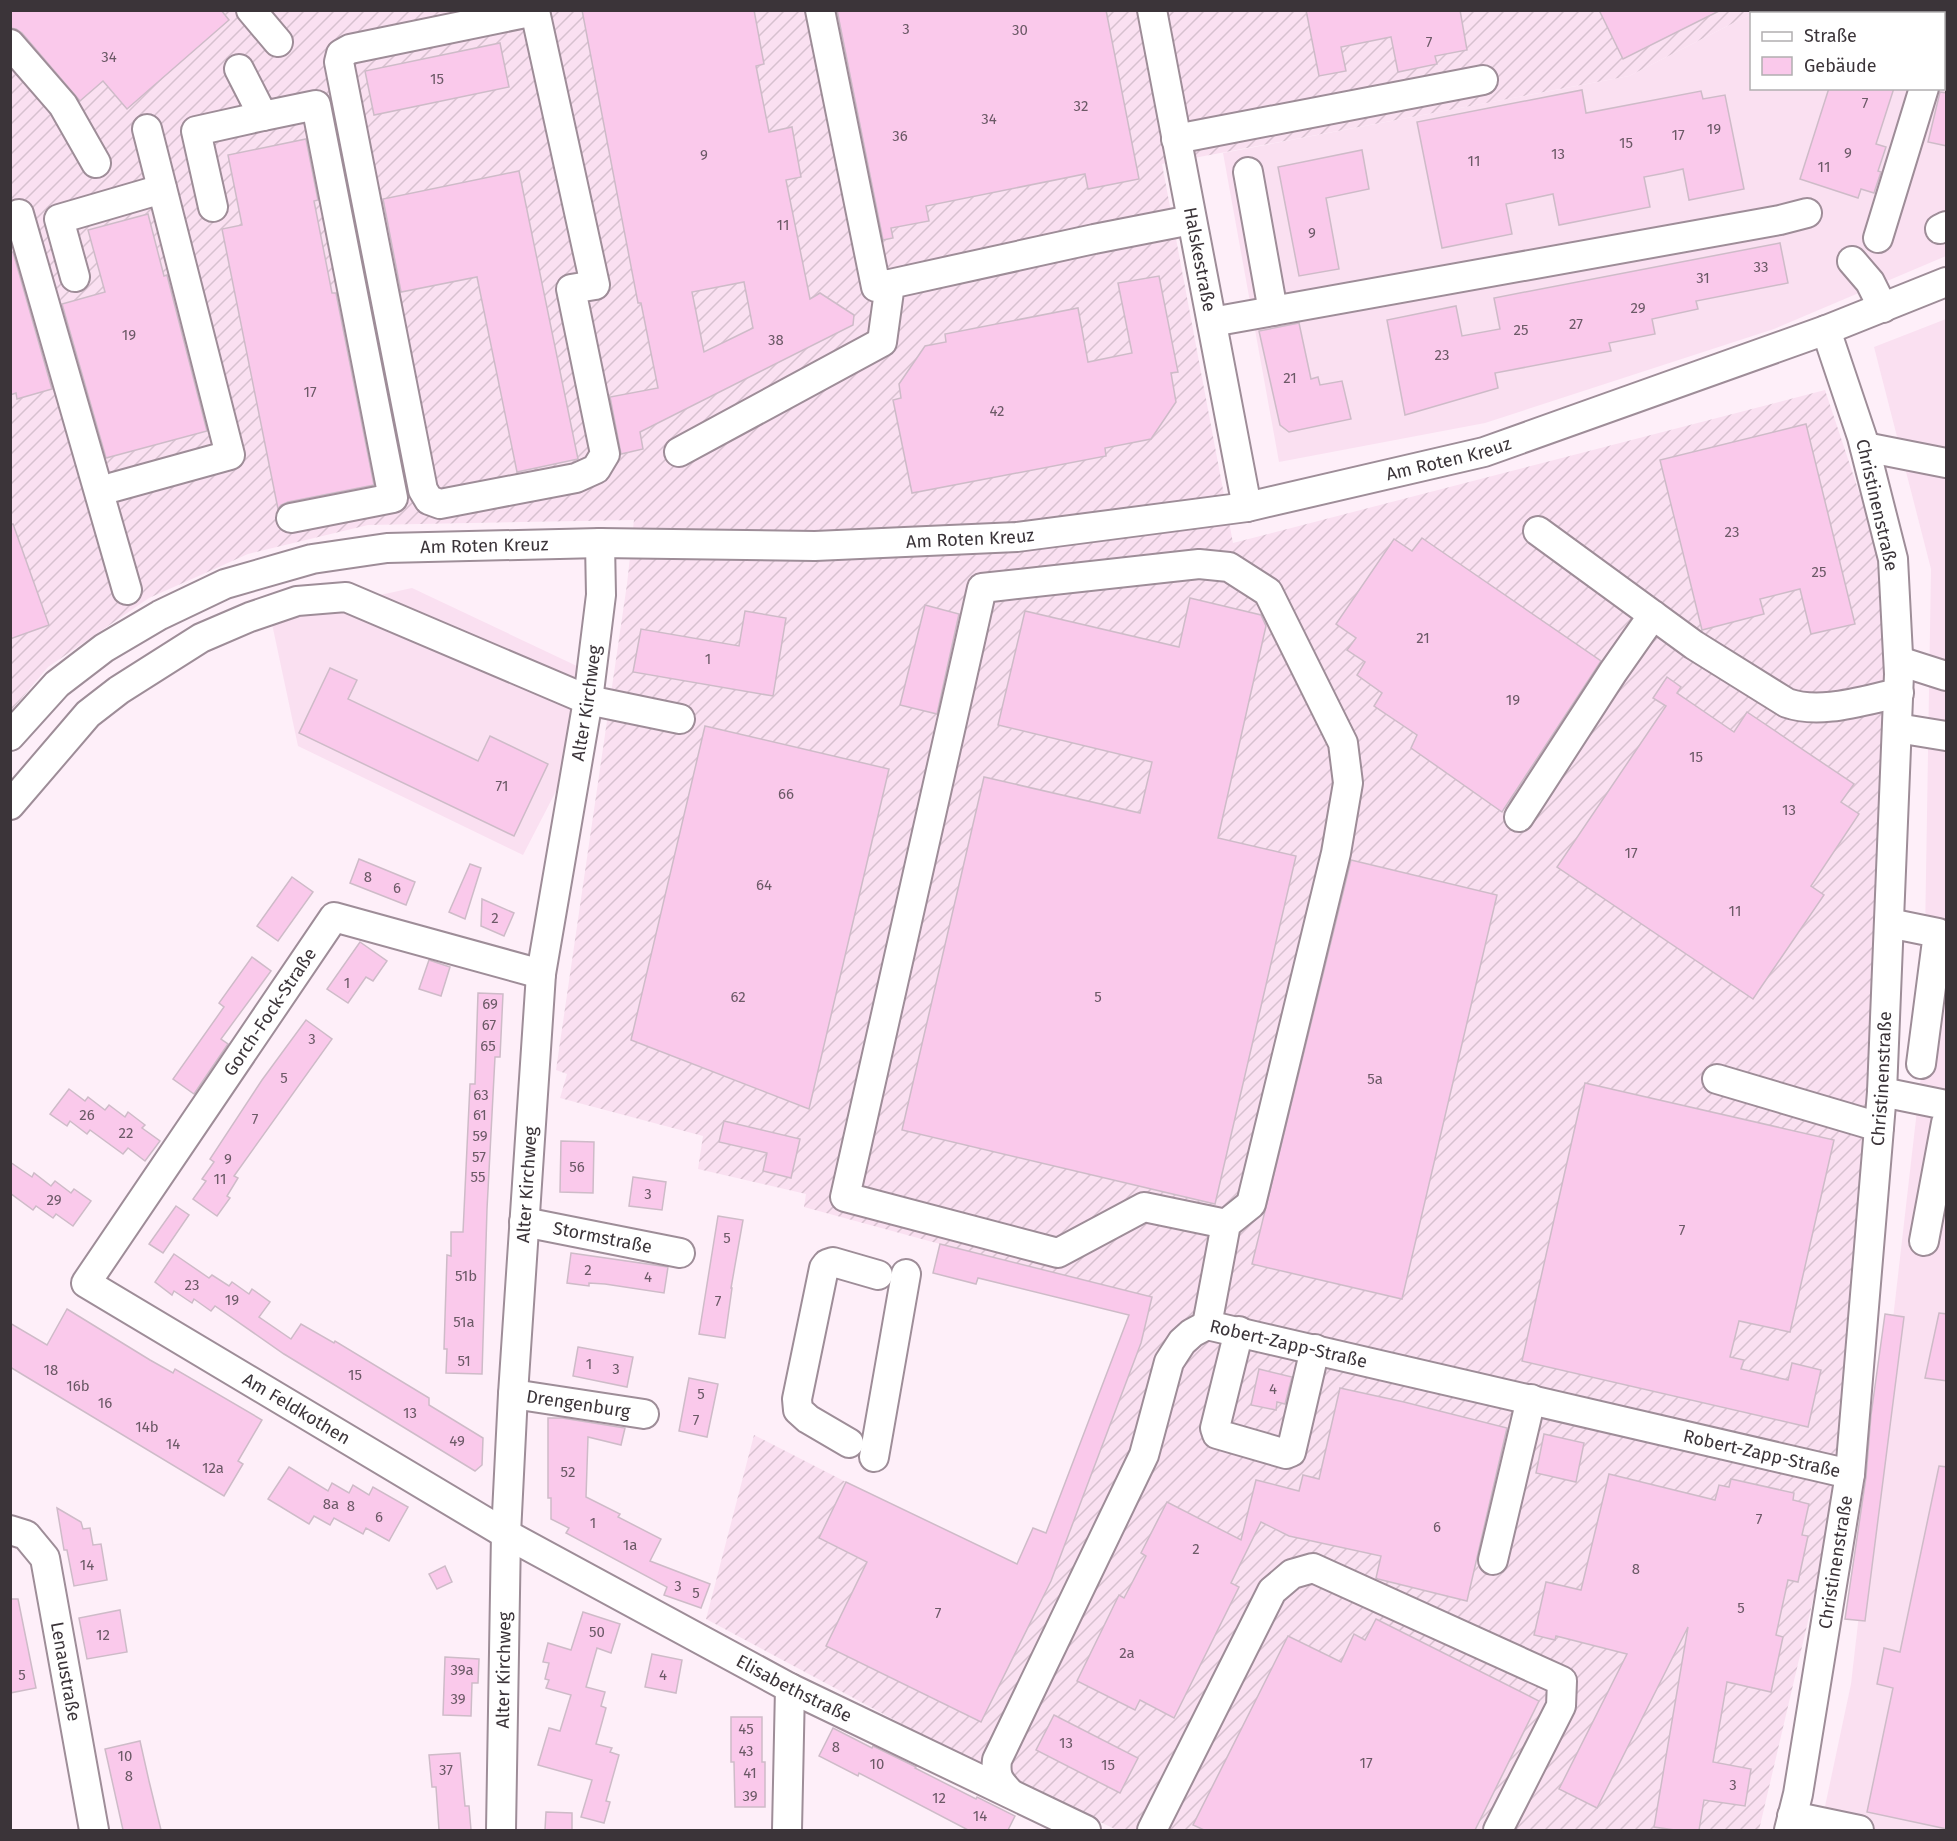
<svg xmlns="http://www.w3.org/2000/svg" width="1957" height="1841" font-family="'Fira Sans',sans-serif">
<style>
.built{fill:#fae0f1}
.industrial{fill:url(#industrial-furrows)}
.building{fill:#fac9eb;stroke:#cebbc8;stroke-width:1.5;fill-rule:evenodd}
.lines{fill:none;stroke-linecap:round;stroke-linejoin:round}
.minor-casing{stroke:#9e8d98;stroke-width:32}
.minor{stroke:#fff;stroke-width:28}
.labels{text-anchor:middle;stroke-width:4.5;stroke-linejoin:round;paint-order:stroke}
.number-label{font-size:15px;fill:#6b5966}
.street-label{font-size:18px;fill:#3b3439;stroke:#fff}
</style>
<defs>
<pattern id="industrial-furrows" width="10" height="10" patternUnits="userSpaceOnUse" patternTransform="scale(1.5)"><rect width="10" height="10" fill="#fae0f1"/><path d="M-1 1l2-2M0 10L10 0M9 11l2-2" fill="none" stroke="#d7c1cf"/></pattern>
</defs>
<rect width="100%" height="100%" fill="#feeff9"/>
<g class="built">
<path d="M1750 11H1946V256L1774 329 1485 423 1279 462 1223 153 1629 76 1751 14 1752 88H1944V14H1752Z"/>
<path d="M1946 319V1830H1820L1851 1684 1923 1058 1931 569 1874 347Z"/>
<path d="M412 588 579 667 570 764 523 855 298 746 271 619Z"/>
</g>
<path class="industrial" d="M11 11H1750L1751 14 1629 76 1162 164 1233 543 1825 390 1877 546 1895 677 1843 1472 1759 1830H1117L973 1762 706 1619 754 1435 846 1482 1051 1581 1140 1346 1152 1297 940 1244 804 1207 806 1194 698 1169 703 1136 560 1098 567 1074 556 1070 627 584 634 520 368 525 248 554 149 598 48 667 11 711Z"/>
<g class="building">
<path d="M10 10H221L229 20 127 109 103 81 80 101 22 33 16 29 10 28Z"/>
<path d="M582 10H754L764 64 756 66 769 132 792 127 801 177 786 180 810 299 820 293 854 315 853 325 640 432 643 449 621 454 610 397 658 388 641 303H638ZM744 282 753 328 704 352 692 292Z"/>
<path d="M837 10H1106L1139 179 1088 189 1085 174 926 206 929 221 891 228 893 238 883 240Z"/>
<path d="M1306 10H1460L1467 50 1435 56 1437 64 1398 72 1391 37 1341 47 1346 71 1319 76Z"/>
<path d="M1599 10H1721L1623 59Z"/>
<path d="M500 43 509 87 374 115 365 71Z"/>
<path d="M1829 88H1894L1876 144 1886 147 1878 171 1881 172 1874 193 1861 189 1858 198 1800 179Z"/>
<path d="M1582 90 1586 113 1701 91 1703 99 1725 95 1744 189 1689 200 1683 169 1665 173 1644 177 1650 207 1559 225 1553 194 1506 204 1512 234 1442 248 1417 122Z"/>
<path d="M1940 92 1947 93V146L1928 142Z"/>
<path d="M306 139 318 200 314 201 332 293H336L374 485 288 502 281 505 278 509 222 229 242 225 228 155Z"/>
<path d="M1362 150 1369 189 1326 198 1339 269 1299 276 1278 167Z"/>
<path d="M519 171 578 459 517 472 477 277 401 292 383 199Z"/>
<path d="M148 214 164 276 167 275 207 431 106 458 62 304 105 292 88 230Z"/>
<path d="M1780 243 1788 283 1696 301 1698 309 1652 319 1655 334 1609 343 1611 351 1495 373 1498 388 1405 415 1387 320 1456 306 1462 336 1500 329 1494 298Z"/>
<path d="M10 252H13L52 389 17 399 16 393 10 395Z"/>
<path d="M1159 276 1178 372 1171 373 1176 402 1151 439 1105 448 1106 456 912 493 893 400 901 398 899 384 925 346 946 342 945 334 1078 308 1088 362 1132 353 1118 283Z"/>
<path d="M1299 323 1311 379 1318 377 1320 385 1342 381 1351 419 1289 432 1280 425 1259 331Z"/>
<path d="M1806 424 1855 624 1811 634 1800 589 1760 599 1764 614 1702 630 1660 460Z"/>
<path d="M10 524H13L49 625 10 639Z"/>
<path d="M1422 538 1601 661 1502 812 1411 748 1417 735 1374 706 1382 693 1357 675 1365 662 1347 650 1356 638 1336 624 1394 539 1412 551Z"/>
<path d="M1190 598 1261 615 1266 626 1218 838 1296 856 1215 1204 902 1130 984 777 1140 813 1152 762 998 725 1025 611 1179 647Z"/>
<path d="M925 605 959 614 937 714 900 705Z"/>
<path d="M745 611 786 618 773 696 633 672 641 629 739 646Z"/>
<path d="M330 668 357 680 348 699 478 761 490 736 548 764 514 836 299 733Z"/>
<path d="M1667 677 1681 687 1677 693 1734 732 1747 712 1854 784 1841 802 1859 814 1811 886 1824 895 1753 999 1557 867 1666 706 1653 698Z"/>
<path d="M705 726 889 769 809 1109 631 1040Z"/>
<path d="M359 859 415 882 406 905 350 883Z"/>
<path d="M1351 860 1497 895 1402 1299 1252 1264Z"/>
<path d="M470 864 481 868 465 919 449 912Z"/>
<path d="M292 877 313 892 278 941 257 926Z"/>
<path d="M482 899 514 913 504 936 481 926Z"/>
<path d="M360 942 387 961 373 981 366 977 348 1003 327 989Z"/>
<path d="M252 957 271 971 221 1039 228 1044 194 1094 173 1079 224 1007 219 1003Z"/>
<path d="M429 960 450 967 441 996 419 989Z"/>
<path d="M478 993 503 994 500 1057H495L487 1209 482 1374 446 1373 447 1349H444L447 1255 451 1256V1232H463L470 1084H475Z"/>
<path d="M306 1020 332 1039 234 1176 238 1178 227 1196 230 1198 217 1216 193 1199 206 1181 202 1179 214 1162 210 1159 262 1080Z"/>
<path d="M1585 1083 1834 1140 1790 1332 1739 1321 1730 1357 1744 1360 1741 1369 1788 1380 1792 1363 1821 1370 1808 1427 1522 1361Z"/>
<path d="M69 1089 85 1101 88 1097 105 1110 109 1105 125 1117 128 1112 145 1125 142 1128 160 1141 145 1161 128 1148 123 1154 90 1130 87 1134 70 1121 67 1126 50 1114Z"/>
<path d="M724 1121 800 1139 791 1178 763 1171 767 1153 719 1142Z"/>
<path d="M561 1141 594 1142 593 1193 560 1192Z"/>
<path d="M10 1162 32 1177 34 1173 51 1186 55 1181 71 1193 74 1189 91 1201 73 1226 56 1214 53 1218 36 1206 33 1210 10 1193Z"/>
<path d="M633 1177 666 1182 662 1210 629 1206Z"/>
<path d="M176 1206 189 1215 163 1253 149 1244Z"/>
<path d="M718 1216 743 1220 731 1288H732L725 1338 699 1334Z"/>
<path d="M940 1244 1152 1297 1141 1343 1051 1581 981 1722 826 1646 867 1562 819 1538 846 1482 1017 1564 1033 1528 1046 1533 1129 1315 978 1278 976 1284 933 1273Z"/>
<path d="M571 1253 668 1267 664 1293 605 1284 589 1283V1286L567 1283Z"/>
<path d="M174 1254 209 1278 212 1275 229 1286 232 1282 249 1294 252 1289 270 1302 259 1317 291 1339 301 1324 334 1343 335 1341 429 1398V1405L483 1438 482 1465 475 1471 284 1354 215 1306 211 1311 194 1299 192 1303 174 1291 172 1295 155 1282Z"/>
<path d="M67 1309 150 1360 173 1373 175 1369 262 1420 238 1461 243 1464 224 1496 10 1367V1323L47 1345Z"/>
<path d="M1939 1313 1947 1314V1381L1925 1378Z"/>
<path d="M1885 1314 1904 1317 1865 1621 1845 1619 1866 1477 1871 1415Z"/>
<path d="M578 1347 633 1357 627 1387 573 1376Z"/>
<path d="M1259 1369 1292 1377 1285 1404 1277 1402 1276 1410 1251 1405Z"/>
<path d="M689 1378 718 1384 707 1437 679 1431Z"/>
<path d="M1340 1388 1404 1402 1507 1428 1467 1601 1378 1579 1376 1578 1381 1556 1289 1536 1261 1522 1231 1583 1239 1587 1174 1718 1140 1700 1135 1710 1077 1681 1119 1595 1124 1598 1146 1556 1141 1553 1167 1502 1241 1540 1256 1480 1299 1491 1303 1475 1319 1479Z"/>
<path d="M548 1418H562L625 1428 621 1445 588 1437 586 1497 620 1514 618 1517 661 1539 650 1561 710 1584 701 1608 664 1595 667 1587 566 1533 569 1528 551 1519V1498H548Z"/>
<path d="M1544 1434 1584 1443 1576 1482 1536 1473Z"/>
<path d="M1939 1466 1947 1467V1829L1867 1812 1893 1688 1877 1684 1884 1648 1900 1652Z"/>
<path d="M289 1467 328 1491 332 1483 349 1493 353 1485 369 1495 373 1487 408 1507 389 1541 366 1528 363 1534 334 1518 330 1525 314 1516 309 1524 268 1499Z"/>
<path d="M1609 1474 1715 1500 1719 1485 1729 1487 1731 1479 1794 1493 1793 1500 1809 1504 1802 1535 1808 1536 1798 1582 1788 1580 1776 1635 1783 1637 1771 1692 1727 1682 1713 1762 1751 1769 1745 1806 1704 1800 1699 1830H1675L1654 1827 1688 1627 1597 1808 1559 1789 1627 1654 1556 1636 1555 1640 1534 1635 1546 1582 1581 1590Z"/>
<path d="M57 1508 81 1522 83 1529 90 1528 93 1545 101 1544 107 1580 74 1586 67 1550H64Z"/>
<path d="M445 1566 452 1582 437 1589 429 1574Z"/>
<path d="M10 1599H18L36 1688 10 1693Z"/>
<path d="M120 1610 127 1652 87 1659 79 1618Z"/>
<path d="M583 1612 620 1624 611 1653 597 1648 586 1687 605 1692 601 1706 606 1708 596 1744 612 1748 610 1752 619 1755 606 1801 610 1802 604 1823 581 1817 592 1780 538 1765 549 1728 560 1731 571 1695 546 1688 549 1680 545 1679 549 1663 543 1662 548 1643 571 1650Z"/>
<path d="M1376 1619 1539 1701 1475 1830H1204L1193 1825 1288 1636 1341 1662 1354 1634 1365 1640Z"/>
<path d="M652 1654 682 1660 676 1693 645 1687Z"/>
<path d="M445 1657 479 1659 478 1683H472L471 1716 443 1715Z"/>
<path d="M1054 1715 1138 1758 1120 1793 1036 1750Z"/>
<path d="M731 1717H762V1762H765V1807H735L734 1762H731Z"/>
<path d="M833 1728 872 1748 873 1746 916 1767 915 1768 976 1799 977 1797 1015 1816 1008 1830H968L859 1773 858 1776 819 1756Z"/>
<path d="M140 1741 149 1781 161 1830H123L105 1749Z"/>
<path d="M460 1753 465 1806H469L471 1830H439L436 1787H432L429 1755Z"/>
<path d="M546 1812 572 1813V1830H545Z"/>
</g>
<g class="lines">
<g class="minor-casing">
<g id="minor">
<path d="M251 10 278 42"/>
<path d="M535 10V11L595 285 571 289 605 454 596 469 576 478 440 504 429 500 423 490 339 62 341 54 350 49 535 11"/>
<path d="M820 10 876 287 890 284"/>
<path id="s1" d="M1152 10 1247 507"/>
<path d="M1944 27 1946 17"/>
<path d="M10 44 63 105 96 163"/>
<path d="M239 69 263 116 316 105 393 498 291 518"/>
<path d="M1176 139 1483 80"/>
<path d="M1248 172 1273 311"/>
<path d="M213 207 196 131 263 116"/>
<path d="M19 214 127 590"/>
<path d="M1940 229 1946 226"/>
<path d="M1878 238 1924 88"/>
<path d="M1852 261 1870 282 1883 308"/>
<path d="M75 277 59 219 162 189"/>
<path d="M1212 322 1780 220 1807 213"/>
<path d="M1865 447 1946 463"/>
<path d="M679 452 882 342 890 284 1094 239 1191 220"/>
<path d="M114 487 230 455 147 129"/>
<path d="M1538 531 1694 645 1787 703C1821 715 1864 700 1899 693"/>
<path d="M1899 661 1946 676"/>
<path d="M1897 728 1946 736"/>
<path id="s2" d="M10 736 57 684 104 648 160 615 225 584 312 559 387 548 600 543 815 546 1017 537 1247 507 1484 452 1826 330 1946 282"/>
<path d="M10 805 88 714 119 690 201 638 250 617 297 601 346 597 588 700 680 719"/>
<path d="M1519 817 1613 672 1653 615"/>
<path d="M1889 923 1938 933 1921 1064"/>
<path id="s3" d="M541 974 334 917 86 1283 506 1534 790 1688 1086 1830"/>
<path d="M1717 1079 1879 1127"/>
<path d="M1882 1092 1946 1105"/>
<path id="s4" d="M524 1222 680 1253"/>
<path d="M1924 1241 1946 1123"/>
<path d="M1207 1325 1226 1224 1251 1204 1336 853 1348 783 1343 743 1268 592 1229 567 1199 564 982 588 845 1197 1058 1253 1144 1207 1226 1224"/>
<path d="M1239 1331 1215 1428 1217 1434 1286 1454 1291 1452 1315 1349"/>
<path id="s5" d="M513 1394 644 1414"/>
<path d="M849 1443 808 1419 798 1410 797 1399 824 1268 827 1264 833 1262 878 1275"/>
<path d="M874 1457 906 1274"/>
<path id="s6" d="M10 1530 26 1535 45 1558 94 1830"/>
<path d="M1493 1560 1531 1399"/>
<path id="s7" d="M1010 1793C999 1781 995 1777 997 1760L1144 1455 1169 1362 1182 1342 1192 1333 1207 1325 1850 1474"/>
<path d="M1792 1816 1859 1830"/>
<path id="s8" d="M501 1830 506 1534 513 1394 541 974 588 700 601 595 600 543"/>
<path d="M787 1830 790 1688"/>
<path d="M1152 1830 1272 1591 1292 1574 1313 1568 1562 1681 1561 1706 1498 1830"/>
<path id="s9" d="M1789 1830 1798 1794 1850 1474 1882 1092 1899 674 1893 559 1862 437 1826 330"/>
</g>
</g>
<use href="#minor" class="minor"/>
</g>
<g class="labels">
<g class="number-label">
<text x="906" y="34">3</text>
<text x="1020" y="35">30</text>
<text x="1429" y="47">7</text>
<text x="109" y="62">34</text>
<text x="437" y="84">15</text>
<text x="1865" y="108">7</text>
<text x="1081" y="111">32</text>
<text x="989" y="124">34</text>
<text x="1714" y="134">19</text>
<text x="1678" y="140">17</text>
<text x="900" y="141">36</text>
<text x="1626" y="148">15</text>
<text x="1848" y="158">9</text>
<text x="1558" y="159">13</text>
<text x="704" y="160">9</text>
<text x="1474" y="166">11</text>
<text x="1824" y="172">11</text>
<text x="783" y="230">11</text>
<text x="1312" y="238">9</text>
<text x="1761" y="272">33</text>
<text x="1703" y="283">31</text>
<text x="1638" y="313">29</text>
<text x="1576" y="329">27</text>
<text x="1521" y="335">25</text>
<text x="129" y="340">19</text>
<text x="776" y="345">38</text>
<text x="1442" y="360">23</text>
<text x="1290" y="383">21</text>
<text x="310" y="397">17</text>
<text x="997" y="416">42</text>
<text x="1732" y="537">23</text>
<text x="1819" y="577">25</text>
<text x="1423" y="643">21</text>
<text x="708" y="664">1</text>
<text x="1513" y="705">19</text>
<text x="1696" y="762">15</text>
<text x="502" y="791">71</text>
<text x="786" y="799">66</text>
<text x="1789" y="815">13</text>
<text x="1631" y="858">17</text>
<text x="368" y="882">8</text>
<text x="764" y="890">64</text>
<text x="397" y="893">6</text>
<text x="1735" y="916">11</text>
<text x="495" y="923">2</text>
<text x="347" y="988">1</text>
<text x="738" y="1002">62</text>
<text x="1098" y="1002">5</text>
<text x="490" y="1009">69</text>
<text x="489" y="1030">67</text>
<text x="312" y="1044">3</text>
<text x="488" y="1051">65</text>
<text x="284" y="1083">5</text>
<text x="1375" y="1084">5a</text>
<text x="481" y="1100">63</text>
<text x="87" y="1120">26</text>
<text x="480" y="1120">61</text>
<text x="255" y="1124">7</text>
<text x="126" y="1138">22</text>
<text x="480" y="1141">59</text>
<text x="479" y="1162">57</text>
<text x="228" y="1164">9</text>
<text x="577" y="1172">56</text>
<text x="478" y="1182">55</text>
<text x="220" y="1184">11</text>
<text x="648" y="1199">3</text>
<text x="54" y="1205">29</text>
<text x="1682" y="1235">7</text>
<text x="727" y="1243">5</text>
<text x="588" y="1275">2</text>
<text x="466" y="1281">51b</text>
<text x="648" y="1282">4</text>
<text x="192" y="1290">23</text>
<text x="232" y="1305">19</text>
<text x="718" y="1306">7</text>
<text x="464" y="1327">51a</text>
<text x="464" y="1366">51</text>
<text x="589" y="1369">1</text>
<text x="616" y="1374">3</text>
<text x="51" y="1375">18</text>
<text x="355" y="1380">15</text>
<text x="78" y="1391">16b</text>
<text x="1273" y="1394">4</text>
<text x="701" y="1399">5</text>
<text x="105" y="1408">16</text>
<text x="410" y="1418">13</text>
<text x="696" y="1425">7</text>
<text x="147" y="1432">14b</text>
<text x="457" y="1446">49</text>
<text x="173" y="1449">14</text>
<text x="213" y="1473">12a</text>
<text x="568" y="1477">52</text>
<text x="331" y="1509">8a</text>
<text x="351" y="1511">8</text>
<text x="379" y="1522">6</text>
<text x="1759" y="1524">7</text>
<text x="593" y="1528">1</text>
<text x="1437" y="1532">6</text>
<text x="630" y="1550">1a</text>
<text x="1196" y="1554">2</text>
<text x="87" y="1570">14</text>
<text x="1636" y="1574">8</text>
<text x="678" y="1591">3</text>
<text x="696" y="1598">5</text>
<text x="1741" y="1613">5</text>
<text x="938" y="1618">7</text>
<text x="597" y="1637">50</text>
<text x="103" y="1640">12</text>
<text x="1127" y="1658">2a</text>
<text x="462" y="1675">39a</text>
<text x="22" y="1680">5</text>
<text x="663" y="1680">4</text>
<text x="458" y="1704">39</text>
<text x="746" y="1734">45</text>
<text x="1066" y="1748">13</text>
<text x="836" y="1752">8</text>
<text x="746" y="1756">43</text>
<text x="125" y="1761">10</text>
<text x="1366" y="1768">17</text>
<text x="877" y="1769">10</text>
<text x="1108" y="1770">15</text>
<text x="446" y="1775">37</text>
<text x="750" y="1778">41</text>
<text x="129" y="1781">8</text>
<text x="1733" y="1790">3</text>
<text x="750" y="1801">39</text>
<text x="939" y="1803">12</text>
<text x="980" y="1821">14</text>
</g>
<g class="street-label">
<text dy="6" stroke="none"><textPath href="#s1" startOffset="254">Halskestraße</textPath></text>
<text dy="6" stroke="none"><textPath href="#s2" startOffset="1502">Am Roten Kreuz</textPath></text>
<text transform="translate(1877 505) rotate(77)" y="6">Christinenstraße</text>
<text dy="6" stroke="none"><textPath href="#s2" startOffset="1016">Am Roten Kreuz</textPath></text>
<text dy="6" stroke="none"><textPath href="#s2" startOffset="530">Am Roten Kreuz</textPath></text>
<text dy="6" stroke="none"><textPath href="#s8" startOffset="1132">Alter Kirchweg</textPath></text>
<text transform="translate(270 1012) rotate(-56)" y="6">Gorch-Fock-Straße</text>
<text dy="6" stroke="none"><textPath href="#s9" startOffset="758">Christinenstraße</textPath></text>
<text dy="6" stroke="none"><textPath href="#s8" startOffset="646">Alter Kirchweg</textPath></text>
<text dy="6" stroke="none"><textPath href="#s4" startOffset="80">Stormstraße</textPath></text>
<text dy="6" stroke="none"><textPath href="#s7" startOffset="610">Robert-Zapp-Straße</textPath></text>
<text dy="6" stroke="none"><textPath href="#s5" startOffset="66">Drengenburg</textPath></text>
<text dy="6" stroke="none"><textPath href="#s3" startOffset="902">Am Feldkothen</textPath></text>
<text dy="6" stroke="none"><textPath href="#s7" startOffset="1096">Robert-Zapp-Straße</textPath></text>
<text dy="6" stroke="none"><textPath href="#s9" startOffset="272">Christinenstraße</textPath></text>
<text dy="6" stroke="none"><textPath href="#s8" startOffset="160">Alter Kirchweg</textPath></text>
<text dy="6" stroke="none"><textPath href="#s6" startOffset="162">Lenaustraße</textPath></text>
<text dy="6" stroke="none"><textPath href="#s3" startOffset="1473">Elisabethstraße</textPath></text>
</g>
</g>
<rect width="1957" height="1841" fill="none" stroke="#3b3439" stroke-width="24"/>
<rect x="1750" y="12" width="195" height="78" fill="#ffffff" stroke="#b1aeb0" stroke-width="1.5"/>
<rect x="1762" y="32" width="30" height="9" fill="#ffffff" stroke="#b1aeb0" stroke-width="1.5"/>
<text x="1804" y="42" font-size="18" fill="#3b3439">Straße</text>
<rect x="1762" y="57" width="30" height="18" fill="#fac9eb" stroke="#b1aeb0" stroke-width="1.5"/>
<text x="1804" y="72" font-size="18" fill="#3b3439">Gebäude</text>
</svg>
